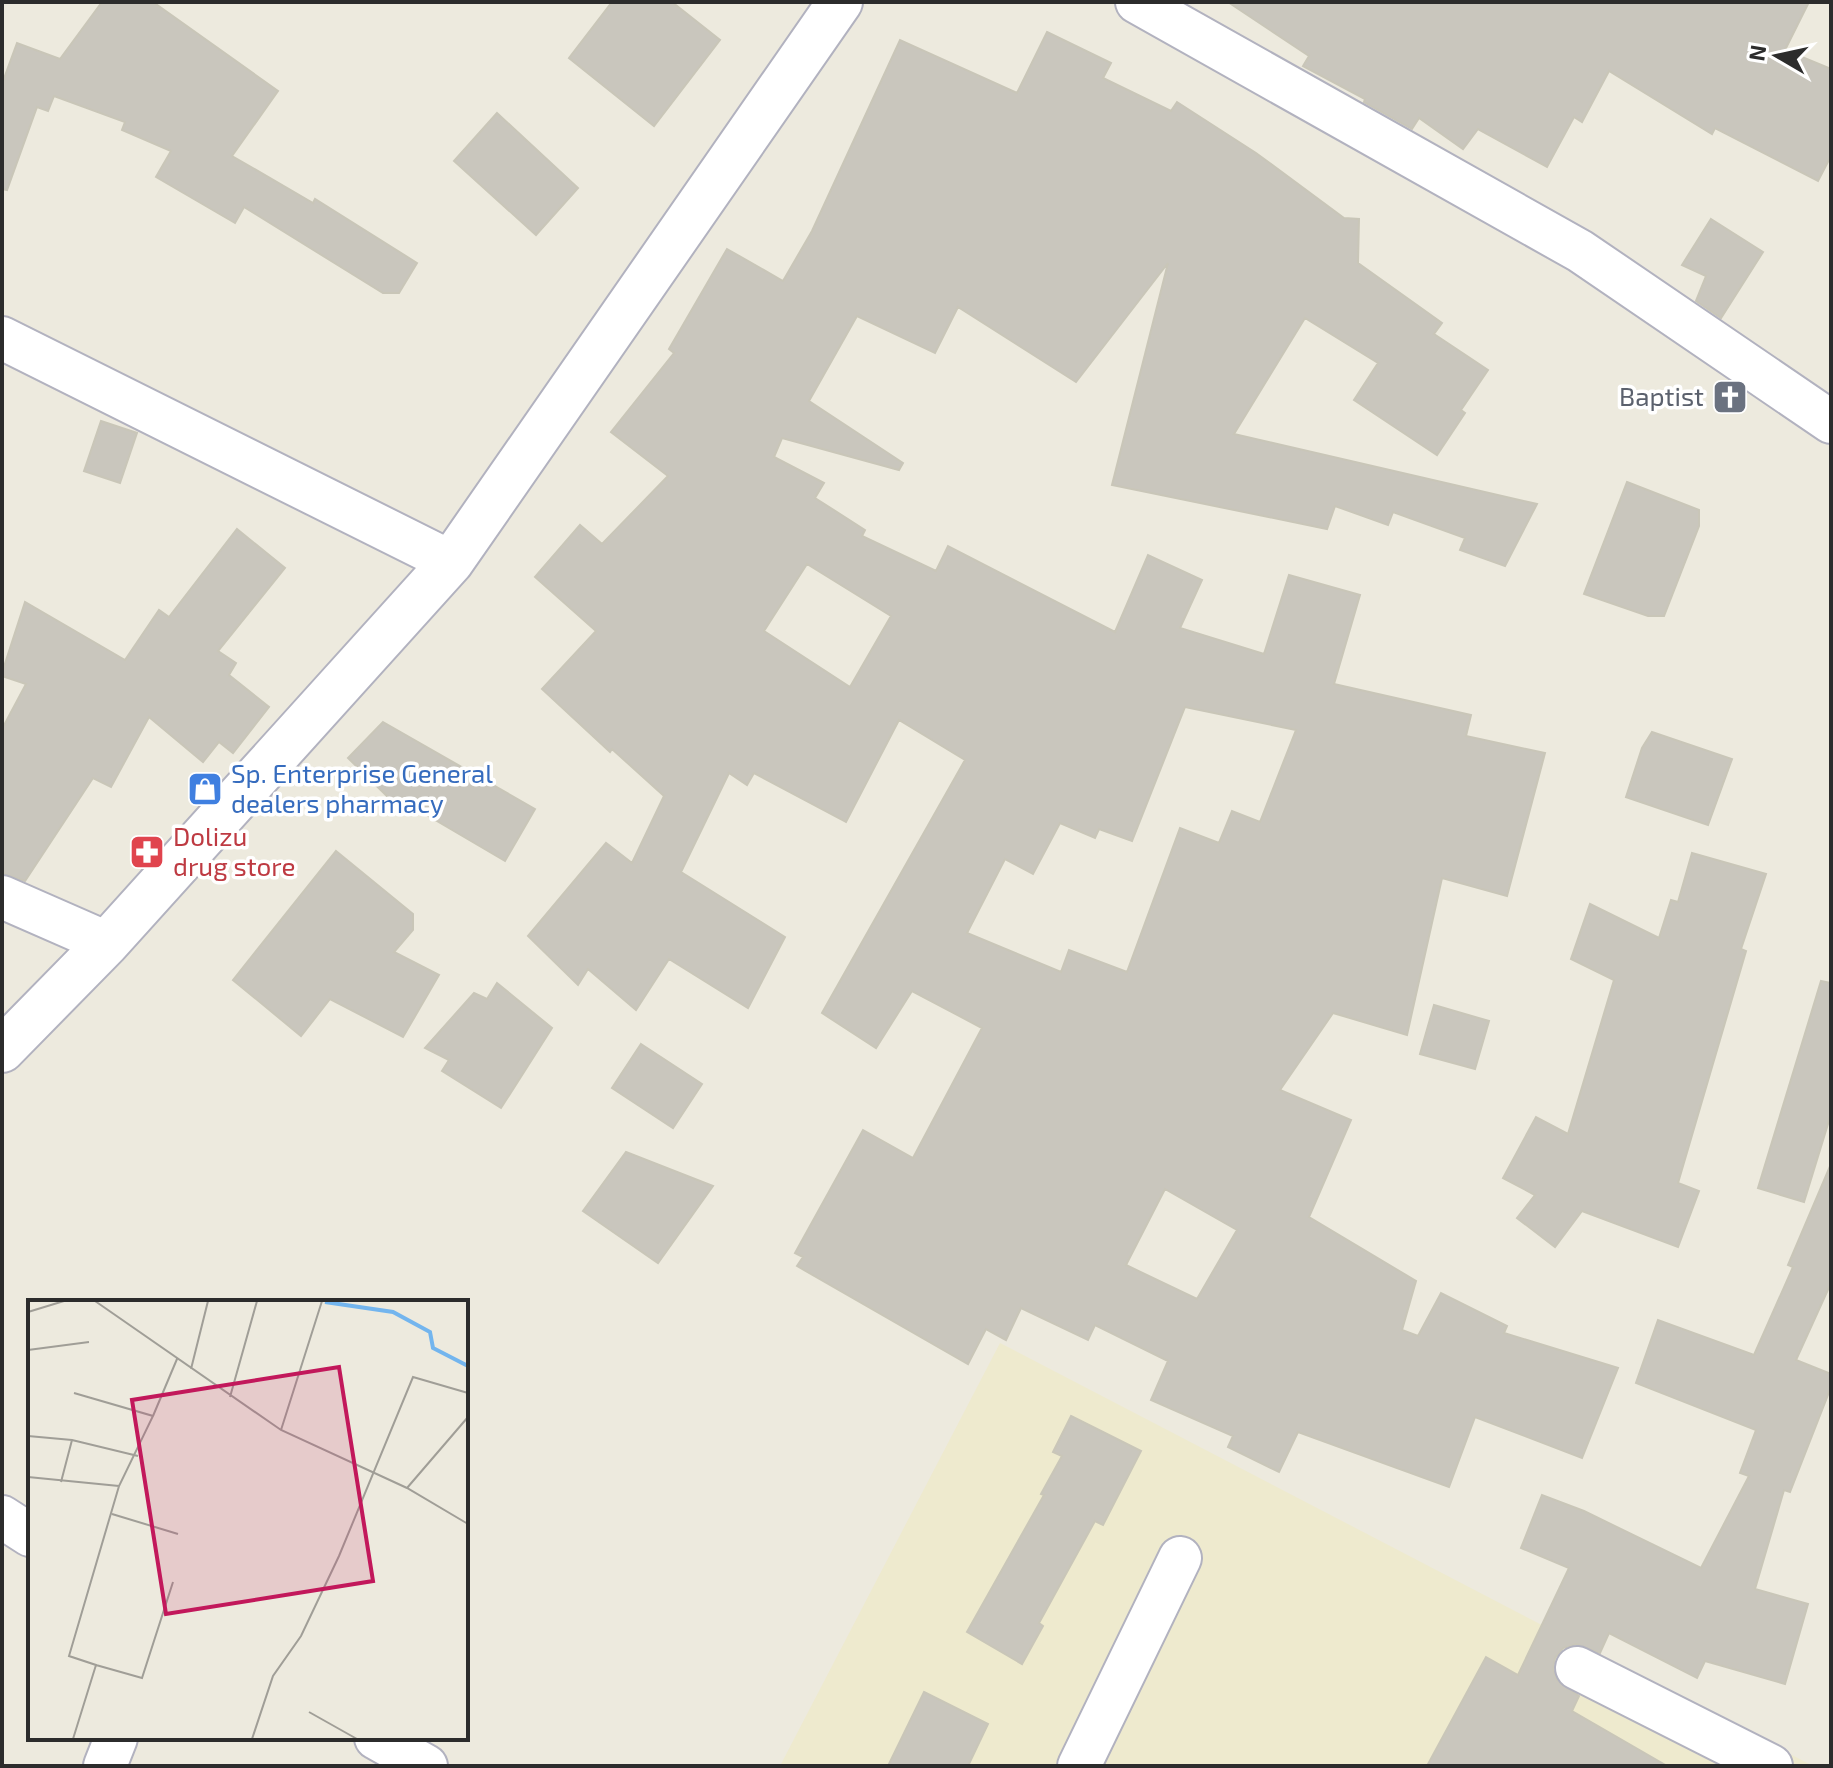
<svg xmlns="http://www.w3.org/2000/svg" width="1833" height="1768" font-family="'Exo 2',sans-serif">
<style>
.education{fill:#eeeace}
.building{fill:#c9c6bd;stroke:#c9c6b8;stroke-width:2;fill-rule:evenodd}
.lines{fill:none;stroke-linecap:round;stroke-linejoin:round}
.street-casing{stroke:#b2b2bf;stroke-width:46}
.secondary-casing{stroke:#b2b2bf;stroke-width:48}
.street{stroke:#fff;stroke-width:42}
.secondary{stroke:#fff;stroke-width:44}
.labels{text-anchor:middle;stroke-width:7;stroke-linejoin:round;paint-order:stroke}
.worship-label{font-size:26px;fill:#5b616d;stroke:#fff;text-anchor:end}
.shop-label{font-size:26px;fill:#366cbe;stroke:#fff;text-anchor:start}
.health-label{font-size:26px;fill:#be3a42;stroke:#fff;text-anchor:start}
.inset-river{fill:none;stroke:#73b5ee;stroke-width:4}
.inset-road{fill:none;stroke:#a09e97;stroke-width:2}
.view{fill:#c2185b;fill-opacity:0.15;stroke:#c2185b;stroke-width:4}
.inset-edge{fill:none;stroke:#2c2c2c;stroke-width:4}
</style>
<rect width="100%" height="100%" fill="#edeade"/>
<path class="education" d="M1000 1343 1813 1766H780Z"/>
<g class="building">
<path d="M102 2H153L278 91 232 156 313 203 315 199 417 263 399 293H383L244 207 235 223 156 177 171 151 122 130 125 122 54 96 48 111 37 107 7 190 2 189V84L17 43 60 59Z"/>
<path d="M612 2H672L720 40 654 126 569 58Z"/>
<path d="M1228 2H1809L1785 50 1831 69V156L1818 181 1715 128 1712 134 1609 71 1582 122 1574 117 1547 167 1478 129 1463 149 1419 118 1412 129 1364 102 1365 99 1303 66 1309 56Z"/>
<path d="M1047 32 1111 63 1103 78 1171 111 1177 102 1256 153 1344 218 1359 219 1358 263 1442 323 1434 334 1488 370 1461 410 1465 413 1437 455 1354 400 1378 363 1305 318 1234 434 1537 504 1505 566 1460 550 1465 538 1393 512 1388 525 1335 506 1327 529 1112 485 1168 263 1076 382 958 307 935 353 857 316 809 401 903 463 899 470 782 438 774 457 824 483 815 498 865 530 862 536 936 571 948 546 1115 632 1148 555 1202 580 1180 628 1264 654 1289 575 1360 595 1334 684 1471 715 1466 736 1545 753 1507 896 1442 878 1407 1035 1333 1013 1280 1090 1351 1120 1309 1217 1416 1281 1402 1330 1418 1336 1441 1293 1507 1326 1504 1333 1618 1368 1582 1458 1475 1417 1449 1487 1298 1432 1279 1472 1228 1447 1233 1436 1151 1400 1168 1361 1095 1325 1088 1340 1021 1308 1006 1340 986 1329 968 1364 797 1266 803 1257 795 1253 863 1130 913 1158 982 1028 912 991 876 1048 822 1013 965 760 899 720 846 822 754 773 747 785 729 773 681 872 785 937 748 1008 669 959 636 1010 588 969 578 985 528 936 606 843 632 863 664 796 612 749 610 752 542 689 596 631 535 577 580 525 602 544 668 476 611 432 674 353 669 349 727 249 783 281 812 231 900 40 1017 93ZM807 564 891 616 850 687 764 631ZM1185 707 1296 730 1260 822 1232 811 1219 843 1180 828 1127 972 1069 950 1061 972 967 933 1005 859 1033 874 1060 823 1095 838 1099 829 1132 841ZM1165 1189 1237 1230 1197 1299 1126 1265Z"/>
<path d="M497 113 578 188 536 235 454 161Z"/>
<path d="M1711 219 1763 252 1721 318 1696 301 1706 276 1682 265Z"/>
<path d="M101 421 137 433 120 483 84 471Z"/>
<path d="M1627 482 1699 510V526L1664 616H1648L1584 594Z"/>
<path d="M237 529 285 568 218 651 236 663 229 675 269 707 233 753 219 742 203 762 149 717 111 787 93 778 25 881 2 873V729L26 684 2 676V673L25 602 125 660 159 610 169 617Z"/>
<path d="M383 722 535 809 505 861 396 797 392 801 348 758Z"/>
<path d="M1652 732 1732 759 1708 825 1626 797 1642 748Z"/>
<path d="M336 851 413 914V930L394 952 439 975 403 1037 330 999 301 1036 233 980Z"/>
<path d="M1692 853 1766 874 1741 949 1746 951 1678 1183 1699 1191 1678 1247 1582 1211 1555 1247 1517 1218 1535 1195 1503 1178 1536 1117 1568 1134 1614 980 1571 959 1590 904 1659 938 1671 900 1678 902Z"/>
<path d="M1821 981 1831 983V1114L1804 1202 1758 1188Z"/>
<path d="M497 983 552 1028 501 1108 442 1071 449 1060 425 1048 474 993 487 999Z"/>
<path d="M1434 1005 1489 1021 1475 1069 1420 1054Z"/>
<path d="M641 1044 702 1084 673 1128 612 1088Z"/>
<path d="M626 1152 713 1186 658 1263 583 1211Z"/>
<path d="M1831 1164V1283L1796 1360 1831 1374V1387L1790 1492 1784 1490 1755 1589 1808 1604 1785 1684 1705 1661 1697 1678 1609 1633 1600 1653 1576 1644 1563 1648 1555 1658 1553 1669 1557 1680 1579 1696 1572 1711 1667 1766H1427L1486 1657 1518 1675 1569 1568 1521 1548 1542 1495 1584 1511 1701 1568 1749 1476 1740 1473 1756 1430 1636 1383 1658 1320 1754 1355 1793 1267 1788 1265Z"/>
<path d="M1071 1416 1141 1451 1103 1525 1095 1521 1039 1623 1043 1626 1022 1664 967 1632 1044 1495 1041 1494 1062 1456 1053 1452Z"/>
<path d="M924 1692 988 1724 968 1766H888Z"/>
</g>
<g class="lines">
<g class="street-casing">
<g id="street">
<path d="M1137 2 1580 251 1831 422"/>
<path d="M2 338 451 562"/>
<path d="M2 897 107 943"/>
<path d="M2 1517 30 1535"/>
<path d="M1577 1668 1771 1766"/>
<path d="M376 1738 426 1766"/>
<path d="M105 1766 116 1738"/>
<path d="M1079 1766 1180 1558"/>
</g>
</g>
<g class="secondary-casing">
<path id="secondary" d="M2 1050 107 943 451 562 840 2"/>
</g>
<use href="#street" class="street"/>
<use href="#secondary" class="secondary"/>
</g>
<defs>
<g id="church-square" transform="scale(1.8)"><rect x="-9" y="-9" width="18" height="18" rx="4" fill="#6b7280" stroke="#fff"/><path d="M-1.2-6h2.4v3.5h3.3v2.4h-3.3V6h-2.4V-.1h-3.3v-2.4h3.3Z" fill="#fff"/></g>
<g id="shop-square" transform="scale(1.8)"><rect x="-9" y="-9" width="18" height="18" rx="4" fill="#3f7fe0" stroke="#fff"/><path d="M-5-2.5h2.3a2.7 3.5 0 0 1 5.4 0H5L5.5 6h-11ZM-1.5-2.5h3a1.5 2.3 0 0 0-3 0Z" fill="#fff"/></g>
<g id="pharmacy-square" transform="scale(1.8)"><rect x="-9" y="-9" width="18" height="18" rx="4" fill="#e0444e" stroke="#fff"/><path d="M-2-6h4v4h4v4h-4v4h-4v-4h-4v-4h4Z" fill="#fff"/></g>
</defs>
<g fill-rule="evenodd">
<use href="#church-square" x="1730" y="397"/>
<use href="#shop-square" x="205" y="789"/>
<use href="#pharmacy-square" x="147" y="852"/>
</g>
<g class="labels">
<g class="worship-label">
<text x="1704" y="406">Baptist</text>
</g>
<g class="shop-label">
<text x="231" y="783">Sp. Enterprise General<tspan x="231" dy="30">dealers pharmacy</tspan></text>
</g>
<g class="health-label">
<text x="173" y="846">Dolizu<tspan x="173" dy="30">drug store</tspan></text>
</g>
</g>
<g transform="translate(28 1300)">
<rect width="440" height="440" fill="#edeade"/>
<path class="inset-river" d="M297 2 365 12 402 32 405 48 440 66"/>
<path class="inset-road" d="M67 1 253 130 379 188 440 224M0 12 36 1M0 50 61 42M163 69 180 1M202 97 229 1M125 116 149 59M253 130 294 1M0 136 44 140 110 156M0 177 91 186M33 182 44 140M379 188 440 117M84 214 150 234M68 365 114 378 145 282M281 412 329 439M45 439 68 365 41 356 91 186 125 116 46 93M224 439 245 376 273 336 311 256 385 77 440 93"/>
<path class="view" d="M311 67 345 281 138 314 104 100Z"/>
<rect width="440" height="440" class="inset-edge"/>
</g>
<rect width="1833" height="1768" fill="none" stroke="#2c2c2c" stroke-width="8"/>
<g transform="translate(1777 56) rotate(279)" stroke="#ffffff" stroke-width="6" paint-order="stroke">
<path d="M0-6L14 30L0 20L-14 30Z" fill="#2c2c2c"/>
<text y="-12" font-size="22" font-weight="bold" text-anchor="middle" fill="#2c2c2c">N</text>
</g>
</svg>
